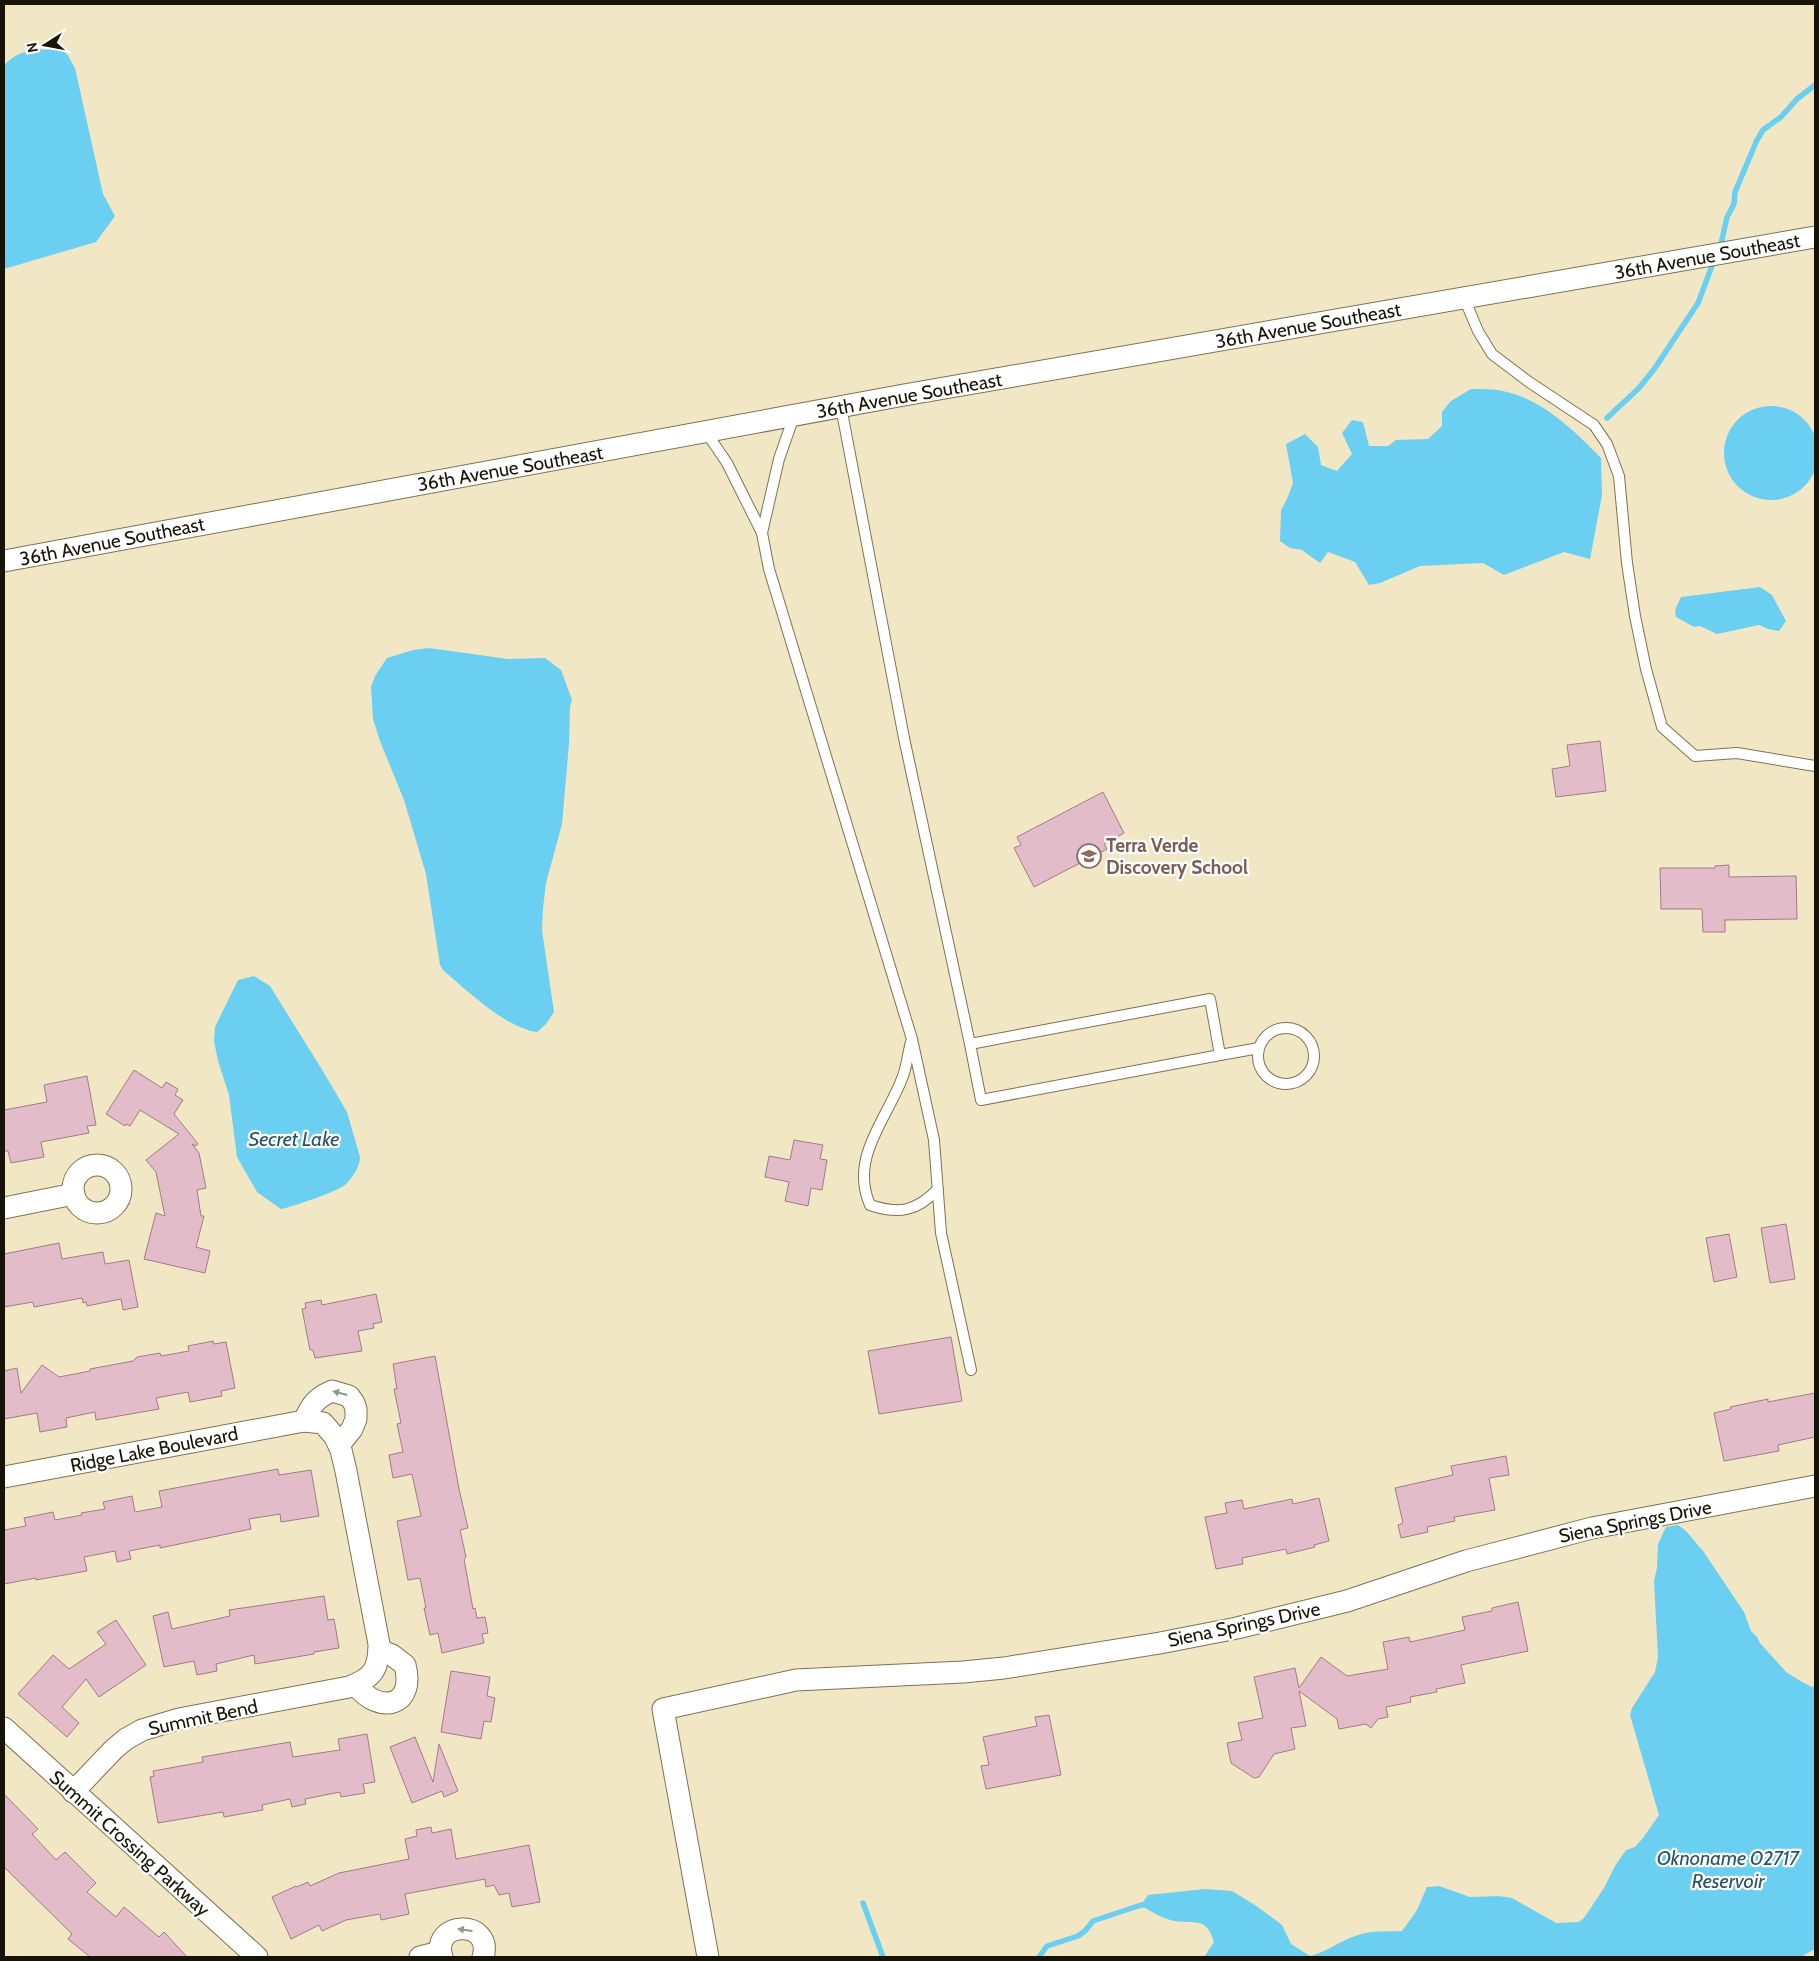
<svg xmlns="http://www.w3.org/2000/svg" width="1819" height="1961" font-family="Cabin,sans-serif">
<style>
.water{fill:#6bcff2}
.lines{fill:none;stroke-linecap:round;stroke-linejoin:round}
.stream{stroke:#6bcff2;stroke-width:5.5}
.building{fill:#e3bcc9;stroke:#a07c88}
.service-casing{stroke:#7c7353;stroke-width:12}
.minor-casing{stroke:#7c7353;stroke-width:23}
.service{stroke:#fff;stroke-width:10}
.minor{stroke:#fff;stroke-width:21}
.oneway{fill:#97958f}
.labels{text-anchor:middle;stroke-width:4.5;stroke-linejoin:round;paint-order:stroke}
.street-label{font-size:19px;fill:#171307;stroke:#fff}
.education-label{font-size:19px;font-weight:bold;fill:#785e54;stroke:#fff;text-anchor:start}
.water-label{font-size:20px;font-style:italic;fill:#285463;stroke:#fff}
</style>
<rect width="100%" height="100%" fill="#f1e7c4"/>
<g class="water">
<path d="M59 49 67 54 75 68 103 194 115 216 96 242 4 269V66C18 48 38 50 59 49Z"/>
<path d="M1471 389C1481 389 1493 389 1503 391 1542 399 1574 430 1601 458L1602 495 1590 559 1564 552 1504 575 1483 563 1420 566 1380 583 1369 585 1355 562 1328 552 1320 563 1302 550 1290 548 1280 541 1281 510 1287 499 1293 483 1286 444 1305 434 1318 447 1321 465 1337 471 1352 454 1342 433 1352 420 1363 422 1369 446H1388L1396 440 1428 439 1442 426V412L1451 401Z"/>
<circle cx="1771" cy="453" r="47"/>
<path d="M1760 587 1772 595 1786 621 1779 631 1768 629 1759 625 1717 634 1700 626 1694 627 1676 617 1675 610 1681 597Z"/>
<path d="M429 648 508 659 545 658 561 670 572 700 570 707 569 744 562 824 546 883 543 908 542 930 554 1012 546 1024 537 1032C507 1029 465 989 443 970L440 965 426 874 404 800 380 741 373 719 371 687 375 676 387 658 413 650Z"/>
<path d="M254 976 270 986 321 1068 347 1112 360 1157C360 1166 353 1177 346 1184 339 1191 292 1207 281 1209L257 1192 237 1157 229 1095 218 1061 214 1041 215 1027 238 980Z"/>
<path d="M1678 1525 1685 1530 1703 1551 1744 1612 1751 1631 1757 1637 1760 1643 1786 1672 1802 1682 1812 1687 1815 1686V1949L1801 1957H1204L1214 1942C1206 1915 1195 1925 1174 1921 1162 1918 1151 1912 1141 1905L1148 1895 1205 1889 1232 1891 1255 1905 1282 1925 1291 1944 1310 1956C1327 1952 1341 1940 1358 1935 1371 1930 1388 1932 1402 1931L1417 1910 1427 1887 1439 1886 1470 1897 1499 1896 1512 1898 1556 1923 1579 1922 1584 1918 1604 1888 1615 1866 1626 1850 1635 1847 1643 1838 1659 1815 1630 1715 1632 1708 1655 1672 1658 1657 1654 1581 1657 1568 1658 1544 1666 1527Z"/>
</g>
<g class="lines">
<g class="stream">
<path d="M1721 244 1727 217 1734 204 1735 192 1757 140 1763 130 1781 117 1797 99 1815 85"/>
<path d="M1607 418 1639 388 1655 368 1698 303 1712 266"/>
<path d="M863 1903 883 1957"/>
<path d="M1039 1957 1047 1946 1078 1936 1085 1931 1093 1921 1141 1905H1148"/>
</g>
</g>
<g class="building">
<path d="M1600 741 1606 791 1556 797 1552 769 1570 766 1567 745Z"/>
<path d="M1103 792 1124 833 1104 844 1107 849 1034 887 1014 848 1021 845 1017 837Z"/>
<path d="M1729 865V877L1796 876 1797 919 1725 920V932H1703L1702 909H1661L1660 868H1715V866Z"/>
<path d="M134 1070 162 1088 166 1082 178 1089 175 1095 183 1100 174 1114 198 1144 196 1146 192 1144 199 1153 206 1188 197 1190 201 1216H204L196 1247 210 1251 205 1273 144 1259 156 1213 165 1216 156 1172 146 1160 179 1134 140 1110 130 1126 126 1124 125 1126 106 1114Z"/>
<path d="M87 1076 96 1125 87 1126 89 1133 41 1142 44 1157 11 1163 8 1151H4V1110L47 1102 44 1085Z"/>
<path d="M794 1140 823 1145 820 1159 827 1160 822 1190 811 1188 808 1206 785 1201 789 1182 765 1177 769 1156 790 1160Z"/>
<path d="M1786 1224 1795 1279 1770 1283 1761 1228Z"/>
<path d="M1729 1234 1737 1277 1714 1282 1706 1238Z"/>
<path d="M59 1243 62 1259 103 1252 105 1264 129 1260 138 1307 123 1310 121 1299 87 1306 86 1302 83 1303 82 1298 34 1307 33 1302 4 1307V1254Z"/>
<path d="M376 1294 382 1322 373 1324 374 1328 358 1331 362 1351 315 1358 313 1350H310L302 1309 306 1308 305 1303 321 1300 322 1305Z"/>
<path d="M951 1337 962 1401 879 1414 868 1351Z"/>
<path d="M213 1341 214 1344 226 1342 235 1388 221 1391 222 1396 190 1402 188 1392 156 1398 159 1409 96 1420 95 1412 66 1418 67 1427 40 1432 37 1413 4 1419V1371L17 1368 21 1393 42 1365 59 1377 90 1371V1369L133 1361 137 1357 160 1353 161 1356 189 1351 188 1346Z"/>
<path d="M435 1356 459 1489 468 1528 460 1530 466 1557 464 1559 473 1609 475 1608 477 1618 485 1617 488 1633 482 1634 484 1643 442 1653 438 1633 430 1635 424 1608H426L420 1578 408 1580 397 1521 421 1516 412 1474 393 1478 389 1455 403 1452 397 1424 401 1423 394 1389H397L393 1364Z"/>
<path d="M1815 1393V1437L1778 1445 1779 1451 1724 1461 1714 1413 1731 1409 1730 1407 1768 1399V1402Z"/>
<path d="M1506 1456 1509 1475 1489 1478 1495 1510 1454 1517 1455 1521 1427 1527 1428 1532 1401 1538 1398 1525 1403 1523 1395 1488 1453 1475 1451 1466Z"/>
<path d="M278 1469 279 1475 311 1470 319 1516 281 1522 280 1514 249 1519 251 1529 160 1548V1545L129 1551 131 1559 117 1562 115 1551 84 1557 87 1571 36 1580V1578L4 1584V1530L26 1526 24 1518 53 1512 55 1520 82 1515 81 1513 105 1509 103 1502 132 1496 135 1512 162 1507 159 1491Z"/>
<path d="M1319 1498 1329 1541 1314 1545 1315 1547 1287 1554 1286 1549 1242 1558 1243 1564 1216 1569 1205 1517 1227 1513 1225 1503 1242 1500 1244 1509 1292 1499 1293 1504Z"/>
<path d="M324 1596 328 1620 334 1619 339 1648 314 1652V1654L255 1664 254 1655 216 1664 217 1671 197 1675 194 1661 164 1667 153 1616 168 1612 172 1629 230 1616 229 1610Z"/>
<path d="M1518 1602 1528 1651 1461 1665 1465 1683 1436 1689 1437 1692 1410 1697 1411 1702 1386 1707 1388 1717 1378 1719 1371 1728 1366 1724 1339 1729 1337 1719 1299 1691 1306 1726 1291 1728 1295 1749 1274 1754 1259 1777 1254 1778 1231 1763 1227 1743 1242 1740 1238 1723 1263 1718 1254 1677 1295 1668 1299 1688 1321 1657 1347 1676 1388 1669 1383 1642 1409 1637 1410 1642 1465 1630 1462 1617 1492 1611V1608Z"/>
<path d="M116 1620 146 1665 99 1697 86 1679 62 1707 79 1723 67 1737 18 1694 53 1655 69 1669 106 1644 97 1632Z"/>
<path d="M451 1671 490 1677 487 1696 495 1698 491 1722 484 1721 481 1739 441 1732Z"/>
<path d="M1049 1715 1061 1775 986 1789 981 1766 989 1765 983 1737 1037 1726 1035 1717Z"/>
<path d="M367 1734 375 1782 363 1784 365 1793 341 1797 340 1792 305 1799 306 1804 292 1807 290 1799 262 1805 263 1810 224 1817 223 1812 158 1823 150 1777 154 1776 153 1771 203 1762 202 1757 290 1742 293 1757 340 1750 338 1739Z"/>
<path d="M415 1737 433 1782 439 1744 458 1791 444 1797 442 1791 412 1803 390 1747Z"/>
<path d="M4 1794 38 1829 32 1834 56 1860 65 1852 96 1883 87 1892 116 1917 124 1907 159 1937 164 1932 187 1957H90L68 1939 72 1934 4 1867Z"/>
<path d="M431 1827 432 1833 451 1829 456 1859 529 1845 540 1902 512 1907 509 1893 499 1895 494 1885 486 1887 485 1879 405 1894 409 1914 381 1920 380 1914 346 1920 322 1931 319 1925 291 1939 272 1897 296 1886 297 1887 308 1882 310 1886 339 1873 409 1859 405 1839 417 1836 416 1830Z"/>
</g>
<g class="lines">
<g class="service-casing">
<g id="service">
<path d="M1464 298 1478 331 1492 354 1529 382 1594 425 1607 444 1619 476 1627 563 1635 616 1646 669 1662 727 1695 756 1737 753 1815 766"/>
<path d="M841 407 904 738 970 1044 1210 999 1220 1055 981 1100 970 1044"/>
<path d="M706 432 727 463 762 533 769 569 912 1039 934 1140 941 1233 971 1370"/>
<path d="M762 533 779 459 794 416"/>
<circle cx="1286" cy="1056" r="28"/>
<path d="M911 1042C908 1053 907 1065 903 1076 888 1118 849 1157 870 1205 899 1215 917 1211 938 1189"/>
<path d="M1220 1055 1259 1048"/>
</g>
</g>
<g class="minor-casing">
<g id="minor">
<path d="M4 561 904 395 1815 237"/>
<circle cx="97" cy="1189" r="24"/>
<path d="M4 1208 74 1194"/>
<path d="M304 1421C311 1405 316 1398 332 1391L349 1396 354 1403 356 1409V1419L352 1429 339 1445"/>
<path d="M4 1477 304 1421 323 1423 335 1437 341 1450 346 1471 379 1644C379 1669 373 1678 349 1687L179 1719 142 1730 126 1739 114 1749 73 1792"/>
<path d="M356 1685C379 1715 416 1707 405 1665L392 1655 379 1650"/>
<path d="M4 1728 257 1957"/>
<path d="M420 1957 440 1952"/>
<path d="M442 1957C430 1920 494 1919 483 1957"/>
<path d="M708 1957 663 1709 796 1680 963 1672 1004 1668 1160 1643 1237 1628 1347 1601 1466 1561 1592 1528 1815 1486"/>
</g>
</g>
<use href="#service" class="service"/>
<use href="#minor" class="minor"/>
</g>
<defs><path id="oneway-solid" d="M-6-.8H1V-3.2L6.5 0L1 3.2V.8H-6Z" transform="scale(1.25)"/></defs>
<g class="oneway">
<use href="#oneway-solid" transform="translate(340 1393) rotate(-165)"/>
<use href="#oneway-solid" transform="translate(465 1930) rotate(-172)"/>
</g>
<defs>
<g id="school-ring" transform="scale(1.25)"><circle r="9.5" fill="#fff" stroke="#8d6e63" stroke-width="1.5"/><path d="M0-5L7-2L0 1L-7-2ZM-4 1L0 2.5L4 1V4Q0 6-4 4Z" fill="#8d6e63"/></g>
</defs>
<g fill-rule="evenodd">
<use href="#school-ring" x="1089" y="856"/>
</g>
<g class="labels">
<g class="street-label">
<text transform="translate(1707 256) rotate(-10)" y="7">36th Avenue Southeast</text>
<text transform="translate(1308 325) rotate(-10)" y="7">36th Avenue Southeast</text>
<text transform="translate(909 395) rotate(-10)" y="7">36th Avenue Southeast</text>
<text transform="translate(510 468) rotate(-10)" y="7">36th Avenue Southeast</text>
<text transform="translate(112 541) rotate(-11)" y="7">36th Avenue Southeast</text>
<text transform="translate(154 1449) rotate(-11)" y="7">Ridge Lake Boulevard</text>
<text transform="translate(1635 1521) rotate(-11)" y="7">Siena Springs Drive</text>
<text transform="translate(1244 1624) rotate(-12)" y="7">Siena Springs Drive</text>
<text transform="translate(203 1717) rotate(-12)" y="7">Summit Bend</text>
<text transform="translate(130 1843) rotate(42)" y="7">Summit Crossing Parkway</text>
</g>
<g class="education-label">
<text x="1106" y="852">Terra Verde<tspan x="1106" dy="22">Discovery School</tspan></text>
</g>
<g class="water-label">
<text x="294" y="1146">Secret Lake</text>
<text x="1728" y="1865">Oknoname 02717<tspan x="1728" dy="23">Reservoir</tspan></text>
</g>
</g>
<rect width="1819" height="1961" fill="none" stroke="#171307" stroke-width="10"/>
<g transform="translate(45 45) rotate(259)" stroke="#ffffff" stroke-width="4" paint-order="stroke">
<path d="M0-4L9 19L0 12L-9 19Z" fill="#171307"/>
<text y="-8" font-size="14" font-weight="bold" text-anchor="middle" fill="#171307">N</text>
</g>
</svg>
